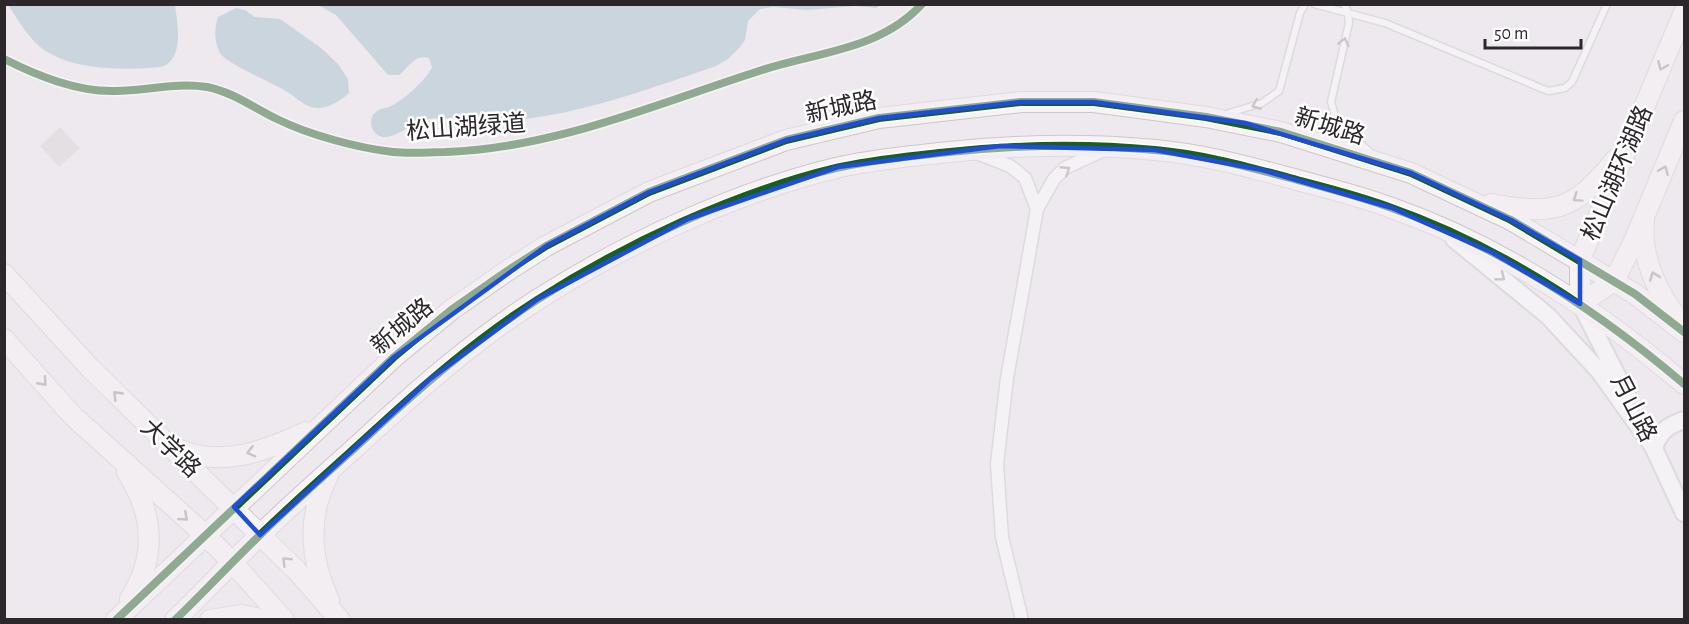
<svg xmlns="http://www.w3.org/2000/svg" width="1689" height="624" font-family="'Alegreya Sans','Noto Sans SC',sans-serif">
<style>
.water{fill:#a1bcc9}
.building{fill:#d6d2d3}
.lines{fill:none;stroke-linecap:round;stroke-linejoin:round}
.lane-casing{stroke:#cac6cb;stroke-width:9}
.street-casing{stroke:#cac6cb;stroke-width:15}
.secondary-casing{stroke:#cac6cb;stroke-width:20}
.primary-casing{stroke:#cac8cb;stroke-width:22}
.lane{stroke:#fcfcfd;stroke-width:6}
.street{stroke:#fcfcfd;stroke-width:12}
.secondary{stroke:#fcfcfd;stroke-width:16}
.primary{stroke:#f7f3f3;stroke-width:20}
.cycleway-casing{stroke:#fff;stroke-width:11}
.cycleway{stroke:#1b5e20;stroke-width:8}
.oneway{stroke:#9e9c9e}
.oneway2{stroke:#9b9799}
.marked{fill:none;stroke:#1d4ed8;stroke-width:4.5;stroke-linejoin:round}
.labels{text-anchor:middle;stroke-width:5;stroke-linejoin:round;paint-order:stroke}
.street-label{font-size:24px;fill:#2b272b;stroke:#fff}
</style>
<rect width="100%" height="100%" fill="#eee9ef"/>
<g class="water">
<path d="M8 5H175C177 21 184 54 166 65 161 68 153 67 148 68 117 70 77 69 49 53 31 43 19 21 8 5Z"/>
<path d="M318 5H879L877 8 856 6 807 10 773 7 760 9 748 21 745 40 740 47 728 59 716 66C651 88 583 114 514 120 484 123 455 116 427 119 411 121 384 152 372 128 370 122 371 115 376 112 379 109 385 108 389 107 402 101 426 81 432 67L429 58C415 54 409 67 399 75H388L336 15Z"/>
<path d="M236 8 245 10 255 17 280 19 321 48 338 64 348 79 349 93C342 100 330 107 320 108 309 109 300 101 292 95 277 84 226 64 220 53 214 42 214 29 218 17Z"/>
</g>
<path class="building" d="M60 127 80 148 59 167 40 146Z"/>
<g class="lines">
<g class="lane-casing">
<g id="lane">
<path d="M1314 4 1385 23 1548 91 1565 88 1572 82 1607 4"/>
<path d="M1344 4 1348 12 1349 23 1331 102 1335 116 1341 126 1371 153"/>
<path d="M1226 114 1262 103 1279 91 1300 13 1305 4"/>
</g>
</g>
<g class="street-casing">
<g id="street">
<path d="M974 152 1010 166 1025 178 1037 209"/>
<path d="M1022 620 1002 537 997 464 1007 378 1024 283 1037 209 1054 179 1065 168 1106 149"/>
</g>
</g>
<g class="secondary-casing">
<g id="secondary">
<path d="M1454 239 1548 316 1599 371 1654 448"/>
<path d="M1581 305 1628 397"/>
<path d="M1649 438 1684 513"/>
<path d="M1654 448C1660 431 1667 426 1684 420"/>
</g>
</g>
<g class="primary-casing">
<g id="primary">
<path d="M1491 204C1557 216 1574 210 1616 159"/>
<path d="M1644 221C1640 256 1658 295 1680 321"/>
<path d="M4 274 90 368 297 571 340 620"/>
<path d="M1580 304V260L1684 12"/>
<path d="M1580 304 1614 281 1634 241 1684 121"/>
<path d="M4 339 73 416 205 535 233 563 284 620"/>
<path d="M177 449C220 468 266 451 306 432"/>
<path d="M127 472C154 514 157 557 130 599"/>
<path d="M328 476C307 516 310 560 329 600"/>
<path d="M116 620 394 357 451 310 507 271 546 246 649 192 786 140 879 118 1021 102H1094L1206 117 1281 132 1411 173 1511 220 1635 294 1684 332"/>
<path d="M175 620C204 592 232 562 261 534 296 500 333 468 369 435 422 386 476 339 537 300 624 244 736 192 836 168 869 160 905 157 939 153 1011 145 1083 143 1155 150 1201 154 1245 166 1290 178 1323 187 1357 195 1389 207 1498 245 1597 310 1684 384"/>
<path d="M210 620 242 615 265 620"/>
</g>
</g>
<use href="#lane" class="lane"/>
<use href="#street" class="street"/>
<use href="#secondary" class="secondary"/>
<use href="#primary" class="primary"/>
<g class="cycleway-casing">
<g id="cycleway">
<path d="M4 59C38 76 77 92 115 91 146 91 176 82 207 87 233 92 254 108 277 119 309 135 358 148 393 152 411 154 429 152 446 152 556 148 656 104 759 71 815 52 879 51 922 4"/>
<path d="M116 620 394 357 451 310 507 271 546 246 649 192 786 140 879 118 1021 102H1094L1206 117 1281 132 1411 173 1511 220 1635 294 1684 332"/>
<path d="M175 620C204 592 232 562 261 534 296 500 333 468 369 435 422 386 476 339 537 300 624 244 736 192 836 168 869 160 905 157 939 153 1011 145 1083 143 1155 150 1201 154 1245 166 1290 178 1323 187 1357 195 1389 207 1498 245 1597 310 1684 384"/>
</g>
</g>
<use href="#cycleway" class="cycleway"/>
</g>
<defs><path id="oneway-chevron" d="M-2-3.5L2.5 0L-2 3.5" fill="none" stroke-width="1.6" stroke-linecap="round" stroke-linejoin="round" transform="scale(1.5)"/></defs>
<g class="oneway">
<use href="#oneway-chevron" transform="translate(1344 42) rotate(-77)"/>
<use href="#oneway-chevron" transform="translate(1256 105) rotate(158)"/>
<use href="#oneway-chevron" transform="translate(1066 170) rotate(-33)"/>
<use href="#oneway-chevron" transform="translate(1501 277) rotate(39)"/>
</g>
<g class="oneway2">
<use href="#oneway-chevron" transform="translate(1662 66) rotate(113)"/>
<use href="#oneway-chevron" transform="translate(1664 170) rotate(-67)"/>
<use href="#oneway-chevron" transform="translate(1577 198) rotate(145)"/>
<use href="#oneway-chevron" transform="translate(1654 276) rotate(-110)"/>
<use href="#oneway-chevron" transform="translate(43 382) rotate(48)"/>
<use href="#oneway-chevron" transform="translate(117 395) rotate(-134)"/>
<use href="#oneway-chevron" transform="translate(251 452) rotate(166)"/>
<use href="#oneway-chevron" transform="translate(184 517) rotate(41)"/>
<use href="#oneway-chevron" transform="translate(286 561) rotate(-136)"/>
</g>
<path d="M0 0H1689V624H0ZM1021 102H1094L1245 123 1411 173 1511 220 1580 260V304L1493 253 1392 208 1262 170 1155 150 1000 146 838 167 688 219 538 299 429 380 260 535 234 507 394 357 546 246 649 192 786 140 879 118Z" fill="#eee9ef" fill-opacity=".55" fill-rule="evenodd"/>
<path class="marked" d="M1021 102H1094L1245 123 1411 173 1511 220 1580 260V304L1493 253 1392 208 1262 170 1155 150 1000 146 838 167 688 219 538 299 429 380 260 535 234 507 394 357 546 246 649 192 786 140 879 118Z"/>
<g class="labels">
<g class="street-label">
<text transform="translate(841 107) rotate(-12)" y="8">新城路</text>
<text transform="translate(1330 126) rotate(17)" y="8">新城路</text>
<text transform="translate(466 127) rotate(-4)" y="8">松山湖绿道</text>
<text transform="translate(1617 173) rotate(-67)" y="8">松山湖环湖路</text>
<text transform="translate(402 326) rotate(-40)" y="8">新城路</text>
<text transform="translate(1634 408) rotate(63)" y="8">月山路</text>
<text transform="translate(171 448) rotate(44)" y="8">大学路</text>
</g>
</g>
<rect width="1689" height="624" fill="none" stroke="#2b272b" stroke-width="12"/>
<path d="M1485 39v9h96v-9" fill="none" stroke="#2b272b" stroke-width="3"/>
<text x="1494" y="39" font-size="18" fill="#2b272b" stroke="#ffffff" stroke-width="4.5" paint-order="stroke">50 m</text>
</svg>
